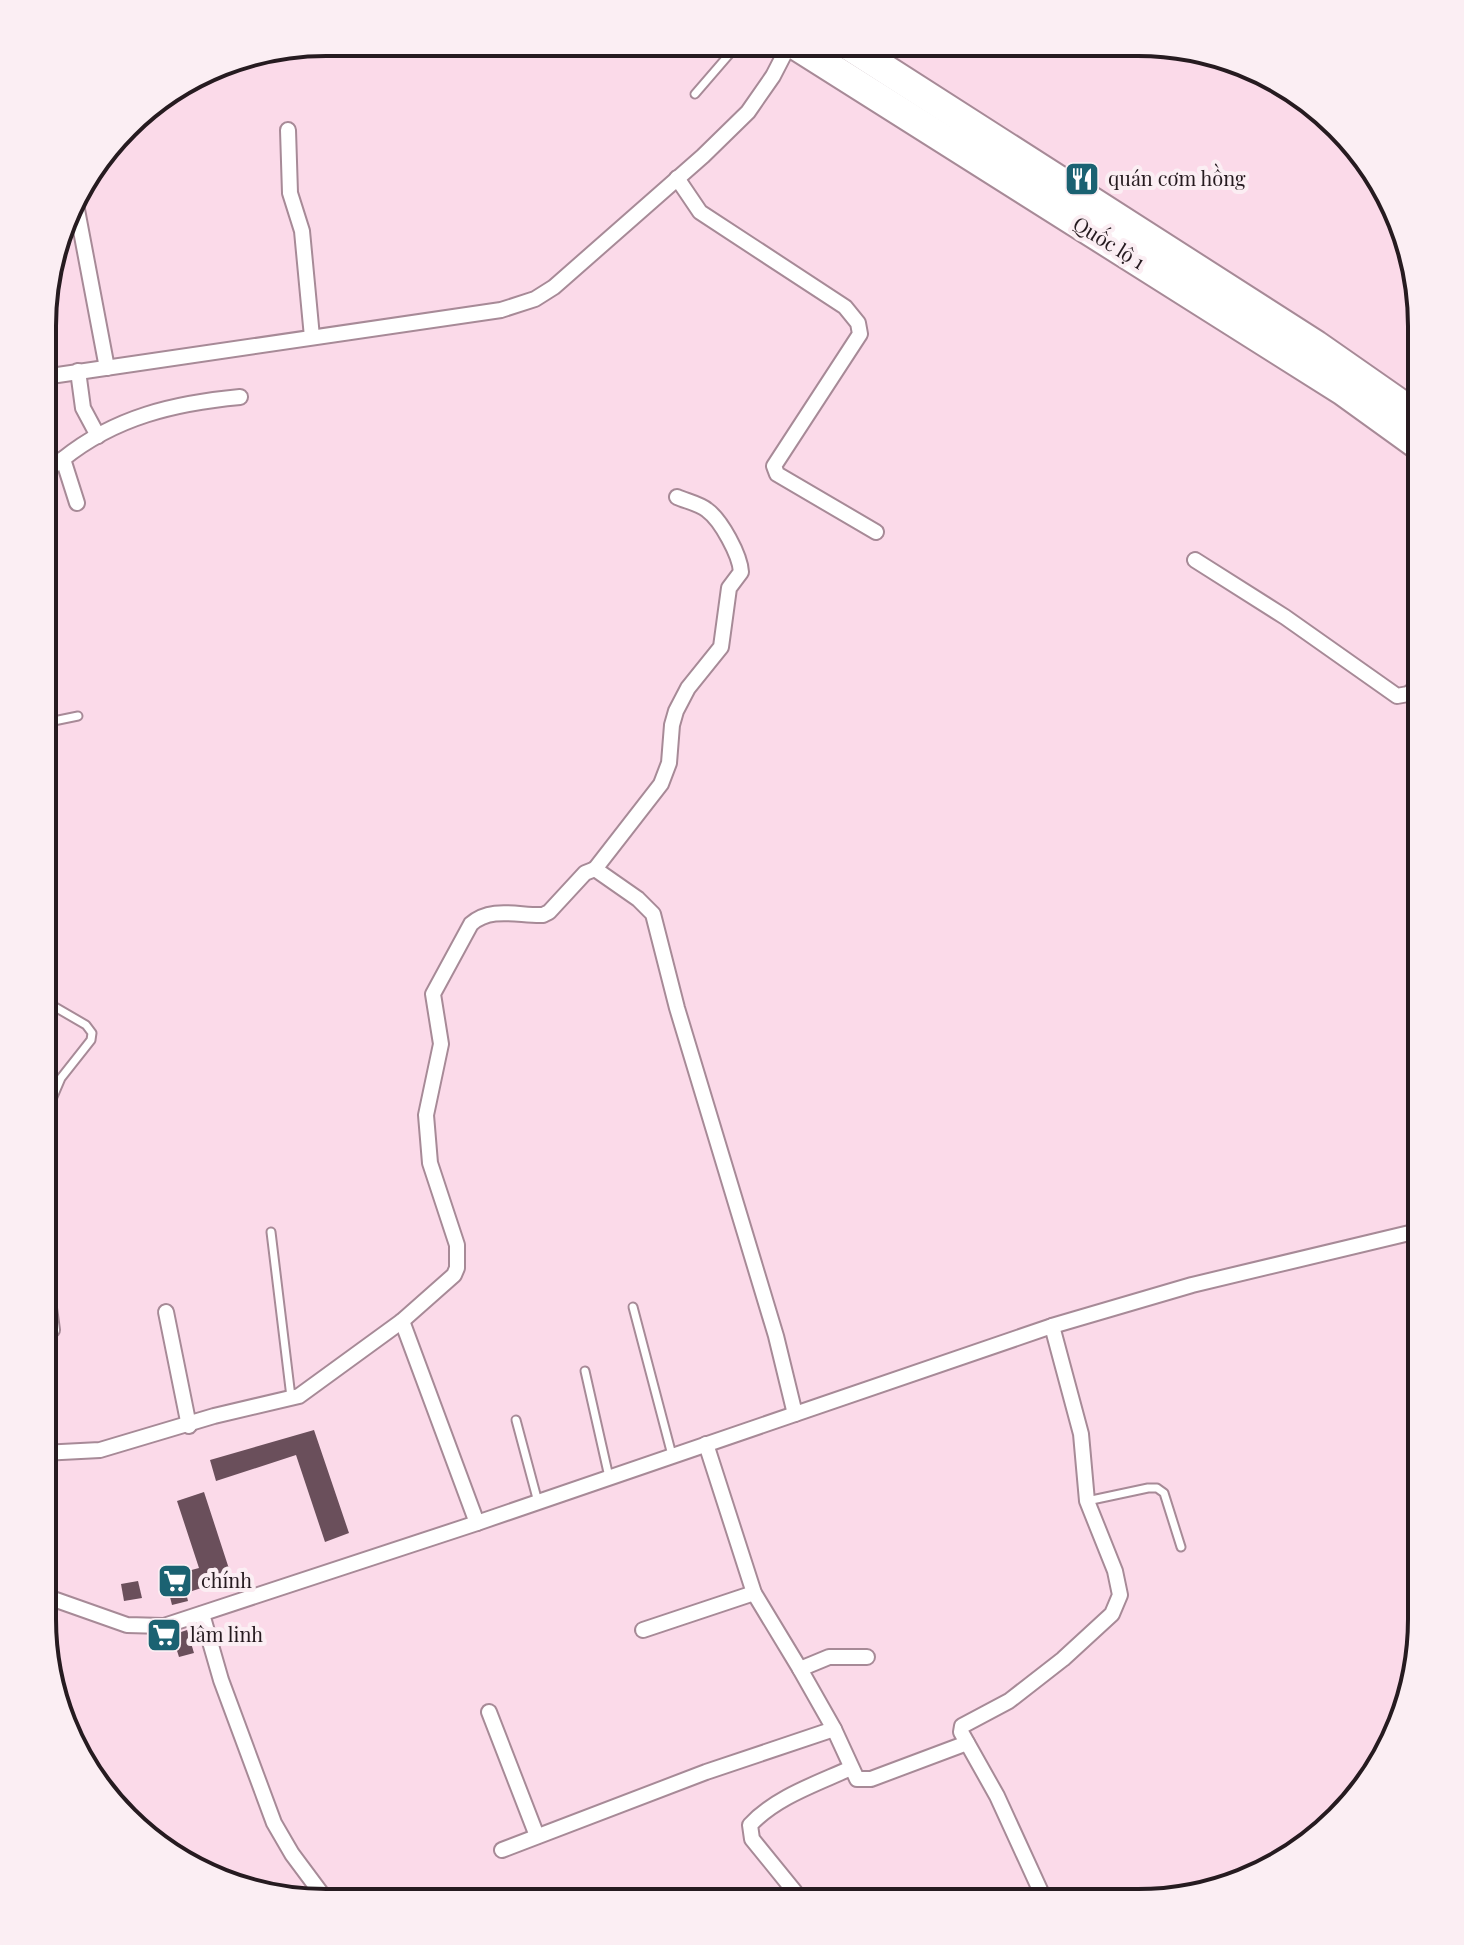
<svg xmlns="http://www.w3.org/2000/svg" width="1464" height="1945" font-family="'Playfair Display',serif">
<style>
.building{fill:#6a4f5b}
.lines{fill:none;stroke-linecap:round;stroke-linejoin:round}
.lane-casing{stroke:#a78a97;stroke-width:11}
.street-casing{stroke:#a78a97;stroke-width:18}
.highway-casing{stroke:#a78a97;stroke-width:32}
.lane{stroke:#fff;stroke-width:7}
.street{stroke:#fff;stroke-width:14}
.highway{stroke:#fff;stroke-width:28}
.labels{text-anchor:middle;stroke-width:8;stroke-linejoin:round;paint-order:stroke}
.poi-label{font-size:20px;fill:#261b20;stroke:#fbeef3;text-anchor:start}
.street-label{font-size:20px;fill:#261b20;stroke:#fbeef3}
.rim{fill:none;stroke:#261b20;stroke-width:4}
</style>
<rect width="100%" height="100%" fill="#fbdae9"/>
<g class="building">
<path d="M314 1430 349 1533 325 1542 296 1455 216 1481 210 1460Z"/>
<path d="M204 1492 232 1578 186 1593 188 1601 172 1605 165 1577 199 1568 177 1501Z"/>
<path d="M138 1581 142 1598 124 1601 121 1584Z"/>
<path d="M187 1630 194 1653 179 1657 172 1635Z"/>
</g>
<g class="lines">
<g class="lane-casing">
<g id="lane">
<path d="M695 94 739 43"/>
<path d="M44 723 78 716"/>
<path d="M43 1120 61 1078 91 1040 92 1033 86 1025 43 1000"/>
<path d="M271 1232 291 1397"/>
<path d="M43 1239 44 1272"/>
<path d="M633 1307 672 1455"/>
<path d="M585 1371 609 1477"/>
<path d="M516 1420 538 1502"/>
<path d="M1087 1501 1148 1488H1157L1164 1493 1181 1547"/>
</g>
</g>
<g class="street-casing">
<g id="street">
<path d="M288 130 290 193 302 231 312 337"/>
<path d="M677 178 700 212 845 307 858 323 860 334 774 466 777 474 876 532"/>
<path d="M75 199 107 368"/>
<path d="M78 371 83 408 98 436"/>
<path d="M44 377 501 310 535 299 554 287 703 156 748 112 773 76 790 43"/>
<path d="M44 472 63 459"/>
<path d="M77 503 63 459C115 417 175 403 240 397"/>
<path d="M1195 560 1285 617 1397 696 1408 694 1422 683"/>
<path d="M595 869 661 784 669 763 672 725 676 711 688 688 721 647 729 588 741 572C740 555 721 520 707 510 700 504 686 501 677 497"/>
<path d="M166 1312 189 1426"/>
<path d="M402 1321 477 1523"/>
<path d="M43 1331 52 1330 44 1272"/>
<path d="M706 1444 754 1593 800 1669 834 1729 857 1779H871L967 1743"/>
<path d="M42 1453 100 1450 214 1416 299 1396 402 1321 454 1275 457 1268V1245L430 1163 426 1115 441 1044 433 994 471 924C491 906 519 916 543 915L549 912 585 873 595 869 638 899 653 914 677 1008 776 1336 795 1414"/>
<path d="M42 1595 127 1625 164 1626 477 1523 1052 1326 1192 1285 1422 1230"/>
<path d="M202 1614 221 1680 274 1823 292 1854 327 1901"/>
<path d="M643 1630 754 1593"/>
<path d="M800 1669 829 1657H867"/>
<path d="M489 1712 537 1836"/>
<path d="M502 1850 706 1772 834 1729"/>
<path d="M795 1892 752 1839 750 1825C776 1797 816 1784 851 1768"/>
<path d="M1046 1903 997 1796 961 1732 962 1726 1009 1701 1063 1659 1112 1614 1120 1595 1115 1571 1087 1501 1081 1434 1052 1326"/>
</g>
</g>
<g class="highway-casing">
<g id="highway">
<path d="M792 43 1343 391 1422 448"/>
<path d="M846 44 1316 345 1422 419"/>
</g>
</g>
<use href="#lane" class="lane"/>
<use href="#street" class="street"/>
<use href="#highway" class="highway"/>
</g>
<defs>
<g id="restaurant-square" transform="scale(1.8)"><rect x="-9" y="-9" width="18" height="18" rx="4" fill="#1b6272" stroke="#fbeef3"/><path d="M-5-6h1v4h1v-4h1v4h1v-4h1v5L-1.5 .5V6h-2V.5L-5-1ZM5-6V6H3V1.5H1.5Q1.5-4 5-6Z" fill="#fff"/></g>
<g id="supermarket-square" transform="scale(1.8)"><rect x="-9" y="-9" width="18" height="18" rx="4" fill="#1b6272" stroke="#fbeef3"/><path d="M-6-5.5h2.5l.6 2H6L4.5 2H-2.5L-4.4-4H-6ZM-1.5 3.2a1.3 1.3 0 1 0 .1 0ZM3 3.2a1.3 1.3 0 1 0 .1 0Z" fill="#fff"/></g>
</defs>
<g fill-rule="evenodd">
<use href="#restaurant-square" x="1082" y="179"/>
<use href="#supermarket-square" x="175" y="1581"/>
<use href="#supermarket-square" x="164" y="1635"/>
</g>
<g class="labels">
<g class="poi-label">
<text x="1108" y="186">quán cơm hồng</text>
<text x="201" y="1588">chính</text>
<text x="190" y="1642">lâm linh</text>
</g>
<g class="street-label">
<text transform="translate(1109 243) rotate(32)" y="7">Quốc lộ 1</text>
</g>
</g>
<path d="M0 0H1464V1945H0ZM326 56H1138A270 270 0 0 1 1408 326V1619A270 270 0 0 1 1138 1889H326A270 270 0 0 1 56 1619V326A270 270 0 0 1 326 56Z" fill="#fbeef3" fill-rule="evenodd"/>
<path class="rim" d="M326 56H1138A270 270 0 0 1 1408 326V1619A270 270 0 0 1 1138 1889H326A270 270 0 0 1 56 1619V326A270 270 0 0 1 326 56Z"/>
</svg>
